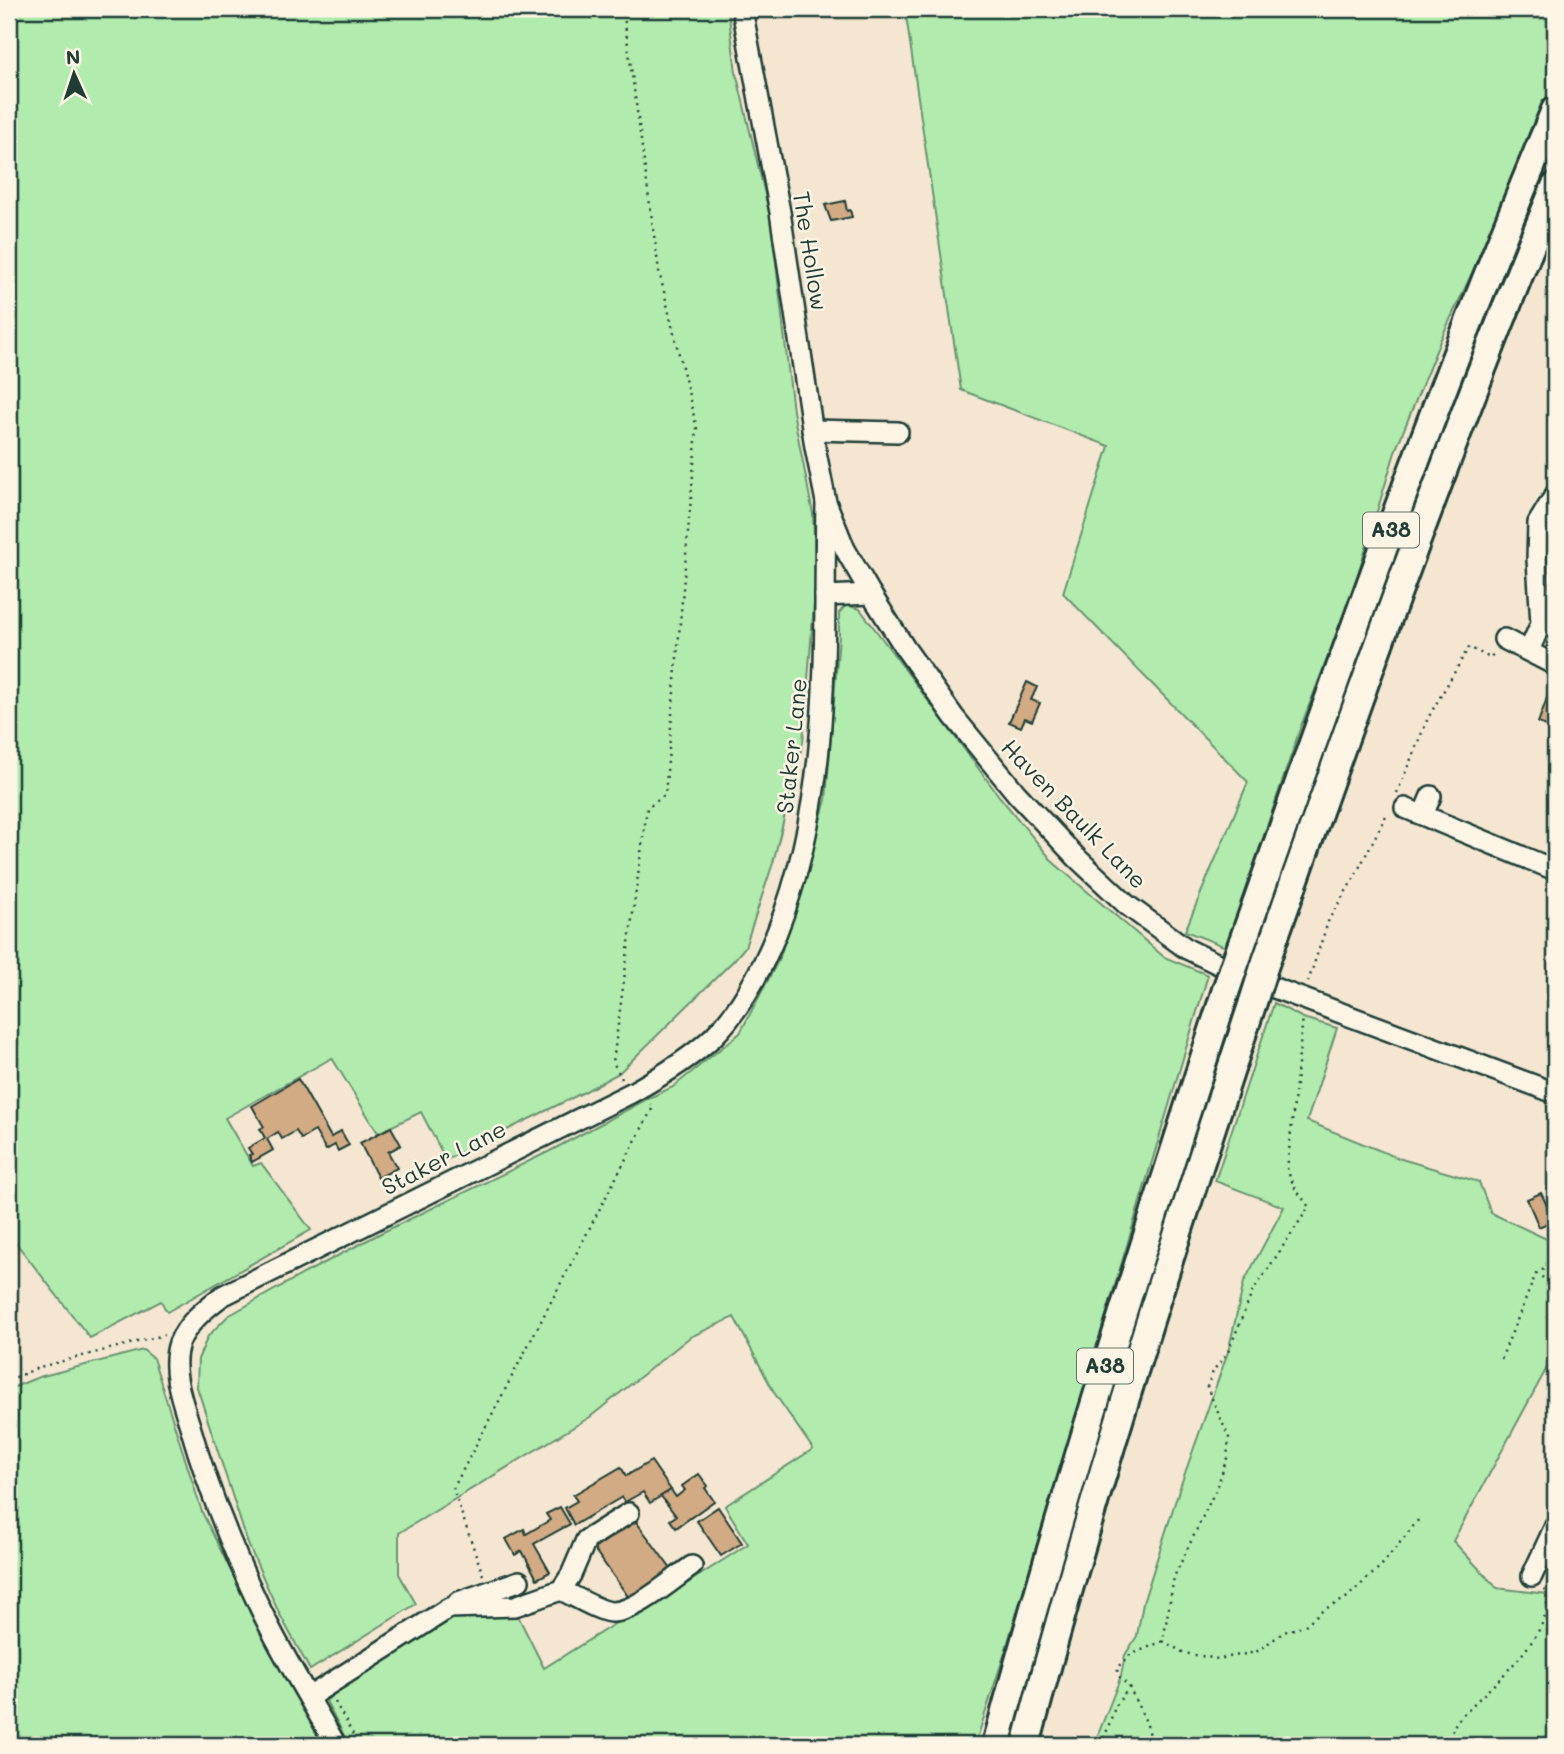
<svg xmlns="http://www.w3.org/2000/svg" width="1564" height="1754" font-family="Mali,sans-serif">
<style>
.green{fill:#b2ebae;stroke:#689471;stroke-width:2}
.building{fill:#d2aa83;stroke:#1f3d34;stroke-width:2}
.lines{fill:none;stroke-linecap:round;stroke-linejoin:round}
.minor-casing{stroke:#1f3d34;stroke-width:24}
.highway-casing{stroke:#1f3d34;stroke-width:32}
.path{stroke:#1f3d34;stroke-width:2.5;stroke-dasharray:2 5;stroke-linecap:butt}
.minor{stroke:#fcf5e5;stroke-width:19}
.highway{stroke:#fcf5e5;stroke-width:26}
.highway-bridge-casing{stroke:#1f3d34;stroke-width:32;stroke-linecap:butt}
.highway-bridge{stroke:#fcf5e5;stroke-width:26}
.labels{text-anchor:middle;stroke-width:5;stroke-linejoin:round;paint-order:stroke}
.shield{fill:#fcf5e5;stroke:#617469;stroke-width:2}
.shield-label{font-size:21px;font-weight:bold;fill:#1f3d34}
.street-label{font-size:23px;fill:#1f3d34;stroke:#fcf5e5}
</style>
<rect width="100%" height="100%" fill="#f4e6d1"/>
<filter id="ink" filterUnits="userSpaceOnUse"><feTurbulence type="fractalNoise" baseFrequency=".0143" numOctaves="2"/><feDisplacementMap in="SourceGraphic" scale="14" xChannelSelector="R" yChannelSelector="G"/><feConvolveMatrix kernelMatrix="1 2 1 2 8 2 1 2 1" color-interpolation-filters="sRGB"/></filter>
<g filter="url(#ink)">
<g class="green">
<path d="M9 9H728L736 72 771 220 793 411 813 514 816 579 803 742 773 863 745 947 734 960 619 1073 584 1092 446 1160 421 1112 378 1133 332 1058 225 1118 253 1166 261 1163 311 1230 167 1312 161 1301 90 1338 9 1234Z"/>
<path d="M905 9H1331L1358 12 1359 9H1555V80L1527 156 1440 341 1396 449 1350 600 1301 726 1226 947 1185 931 1248 782 1063 593 1109 446 961 390Z"/>
<path d="M846 605 860 609 999 796 1054 863 1164 957 1208 975 1005 1652 975 1745H349L326 1701 351 1678 447 1617 517 1614 544 1668 624 1618 638 1615 748 1544 725 1506 813 1449 775 1394 734 1317 690 1337 590 1417 399 1533V1574L416 1604 310 1670 279 1613 248 1544 197 1387 198 1359 208 1336 228 1316 305 1273 379 1234 550 1151 647 1099 673 1087 740 1033 780 957 826 800 839 636V613Z"/>
<path d="M1274 1003 1303 1018 1337 1028 1307 1121 1398 1158 1479 1182 1491 1213 1555 1243V1353L1453 1541 1497 1588 1555 1595V1745H1094L1121 1676 1125 1655 1137 1636 1143 1603 1179 1490 1228 1352 1244 1282 1284 1207 1215 1181Z"/>
<path d="M143 1350 153 1358 202 1512 251 1612 324 1745H9V1389L39 1377Z"/>
</g>
<g class="building">
<path d="M845 201 847 211 850 210 852 217 831 221 825 205Z"/>
<path d="M1027 682 1037 687 1031 700 1040 703 1032 721 1025 718 1021 727 1009 722Z"/>
<path d="M1547 698 1555 701V720L1552 728 1538 723Z"/>
<path d="M298 1079 331 1137 341 1131 349 1145 338 1151 335 1145 326 1150 315 1131 301 1139 296 1131 282 1139 278 1132 267 1139 273 1150 252 1162 249 1155 252 1154 248 1148 265 1138 260 1129 264 1127 252 1106Z"/>
<path d="M391 1127 401 1145 388 1152 397 1168 378 1178 360 1143Z"/>
<path d="M1541 1193 1554 1220 1539 1227 1527 1199Z"/>
<path d="M651 1461 671 1490 650 1503 643 1492 625 1502 622 1497 574 1525 565 1508 577 1501 573 1495 621 1467 626 1476Z"/>
<path d="M699 1474 708 1486 705 1488 714 1501 676 1528 670 1520 676 1516 661 1496 671 1490 676 1497 685 1490 682 1486Z"/>
<path d="M560 1507 570 1524 534 1544 550 1572 537 1579 522 1551 515 1555 506 1539 524 1529 526 1534 550 1520 546 1514Z"/>
<path d="M718 1507 742 1543 721 1556 697 1521Z"/>
<path d="M635 1520 671 1569 630 1599 594 1549Z"/>
</g>
<g class="lines">
<g class="minor-casing">
<g id="minor">
<path d="M742 9 780 212 815 447 826 502 845 549 871 594 905 648 954 717 1017 794 1077 858 1127 905 1187 949 1245 977 1555 1093"/>
<path d="M812 430 898 432"/>
<path d="M825 596 871 594"/>
<path d="M1504 639 1555 665"/>
<path d="M1529 651 1541 623 1537 560 1538 523 1555 495"/>
<path d="M1405 808 1555 870"/>
<path d="M1423 815 1431 796"/>
<path d="M1532 1576 1555 1526"/>
<path d="M561 1590C574 1596 599 1611 611 1612 635 1613 673 1579 692 1566"/>
<path d="M458 1602 519 1581"/>
<path d="M309 1697 449 1608 515 1606 561 1590 571 1575 586 1540 629 1513"/>
<path d="M336 1745C311 1701 283 1656 261 1610 233 1551 208 1489 190 1426 182 1401 170 1369 179 1343 187 1323 206 1308 222 1296L631 1093C660 1077 690 1059 714 1036 743 1007 762 969 777 932 833 790 823 650 826 502"/>
</g>
</g>
<g class="highway-casing">
<g id="highway">
<path d="M1238 955C1338 671 1438 387 1555 110"/>
<path d="M1264 967C1356 705 1449 443 1555 187"/>
<path d="M996 1745C1064 1491 1145 1241 1226 990"/>
<path d="M1026 1745C1092 1495 1172 1248 1253 1002"/>
</g>
</g>
<g class="path">
<path d="M1397 793 1428 718 1469 647 1490 658 1494 653"/>
<path d="M1308 982 1329 919 1354 878 1388 812"/>
<path d="M622 1079 613 1062 647 808 665 795 697 429 659 271 623 9"/>
<path d="M1536 1274 1555 1262"/>
<path d="M1501 1359 1536 1274 1555 1284"/>
<path d="M9 1380 40 1367 164 1335"/>
<path d="M483 1575 453 1489 652 1109 650 1104"/>
<path d="M1163 1641 1184 1653 1218 1659 1256 1652 1284 1632 1304 1626 1323 1610 1345 1599 1381 1566 1419 1519"/>
<path d="M1129 1687 1146 1722 1153 1745"/>
<path d="M335 1702 359 1745"/>
<path d="M1102 1745 1115 1707 1129 1687 1118 1675 1117 1668 1128 1656 1163 1641 1174 1577 1217 1487 1227 1458 1229 1438 1207 1387 1213 1371 1228 1352 1252 1293 1309 1207 1295 1188 1287 1170 1303 1017"/>
<path d="M1448 1745C1450 1736 1452 1728 1458 1720 1480 1694 1564 1631 1544 1589"/>
</g>
<use href="#minor" class="minor"/>
<use href="#highway" class="highway"/>
<g class="highway-bridge-casing">
<g id="highway-bridge">
<path d="M1226 990 1238 955"/>
<path d="M1253 1002 1264 967"/>
</g>
</g>
<use href="#highway-bridge" class="highway-bridge"/>
</g>
</g>
<g class="labels">
<g class="shield">
<rect x="1363" y="512.5" width="56" height="35" rx="5"/>
<rect x="1077" y="1348.5" width="56" height="35" rx="5"/>
</g>
<g class="shield-label">
<text x="1391" y="537">A38</text>
<text x="1105" y="1373">A38</text>
</g>
<g class="street-label">
<text transform="translate(810 251) rotate(81)" y="8">The Hollow</text>
<text transform="translate(792 746) rotate(-84)" y="8">Staker Lane</text>
<text transform="translate(1074 814) rotate(46)" y="8">Haven Baulk Lane</text>
<text transform="translate(444 1158) rotate(-27)" y="8">Staker Lane</text>
</g>
</g>
<rect width="1564" height="1754" fill="none" stroke="#fcf5e5" stroke-width="35"/>
<rect x="18" y="18" width="1529" height="1719" fill="none" stroke="#1f3d34" stroke-width="2.5" filter="url(#ink)"/>
<g transform="translate(74 74) rotate(357)" stroke="#fcf5e5" stroke-width="5" paint-order="stroke">
<path d="M0-5L12 26L0 18L-12 26Z" fill="#1f3d34"/>
<text y="-10" font-size="19" font-weight="bold" text-anchor="middle" fill="#1f3d34">N</text>
</g>
</svg>
